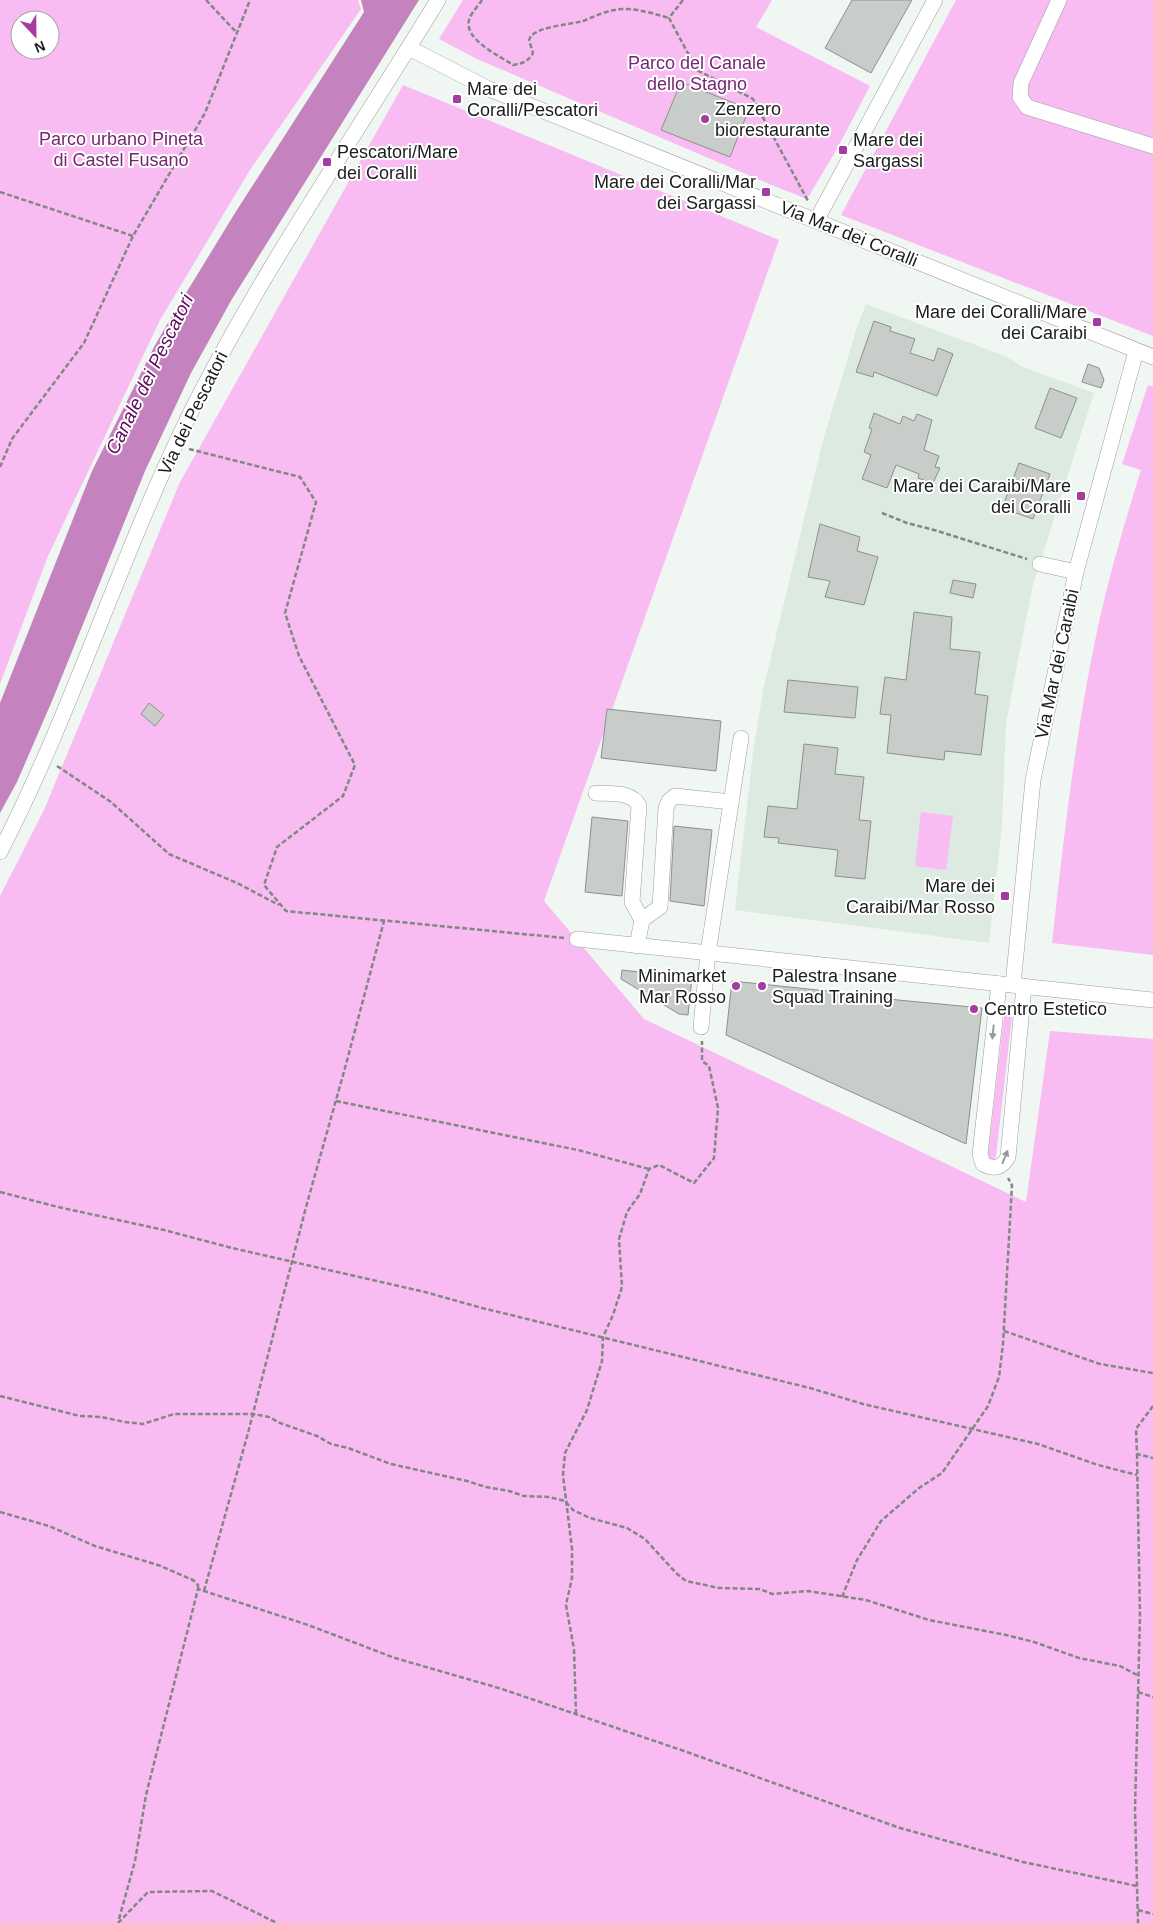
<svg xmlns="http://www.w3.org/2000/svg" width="1153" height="1923" font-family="Helvetica,sans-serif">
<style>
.built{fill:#ddeae2}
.green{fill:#f8bcf2;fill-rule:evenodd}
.water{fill:#c483be}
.building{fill:#c8cdca;stroke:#8c918e}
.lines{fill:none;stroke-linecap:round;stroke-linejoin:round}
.minor-casing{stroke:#9a9f9c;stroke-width:16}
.path{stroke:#838784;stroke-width:2.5;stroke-dasharray:5 2.5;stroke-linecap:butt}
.minor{stroke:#fff;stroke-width:15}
.oneway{fill:#989999}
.poi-dot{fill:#a43c9f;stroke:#fff;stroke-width:2}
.labels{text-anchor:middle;stroke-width:4;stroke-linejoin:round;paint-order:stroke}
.park-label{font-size:18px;fill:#742670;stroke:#fff}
.poi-label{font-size:18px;fill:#1b1d1c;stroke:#fff;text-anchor:start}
.street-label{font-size:18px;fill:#1b1d1c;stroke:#fff}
.water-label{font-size:19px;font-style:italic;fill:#5d0d5a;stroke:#fff}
</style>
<rect width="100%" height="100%" fill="#f0f6f2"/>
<path class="built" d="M866 304 1005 356 1023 367 1094 393 1033 585 1020 649 1006 724 1002 825 989 943 735 910 753 753 764 686 822 444 857 327Z"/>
<g class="green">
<path d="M0 0H358L361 9 250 170 160 320 48 556 0 684ZM20 20H50V50H20Z"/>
<path d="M463 0H772L756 27 870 86 837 149 807 199 774 186 477 59 439 39Z"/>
<path d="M956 0H1153V336L841 215Z"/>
<path d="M403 85 779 240 544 901 644 1019 1026 1202 1050 1031 1153 1039V1923H0V896L44 810 180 482Z"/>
<path d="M1148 385 1153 387V955L1052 943C1063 844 1074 744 1094 646 1106 586 1123 528 1141 470L1122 464Z"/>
<path d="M921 812 953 816 946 870 915 866Z"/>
<path d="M1007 1012 1012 1016 996 1156 994 1160 990 1159 988 1156 1004 1016Z"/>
</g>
<path class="water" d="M361 0H419L232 299 191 373 145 471 52 701 17 782 0 813V703L92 471 154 347 172 316 235 213 364 12Z"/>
<g class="building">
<path d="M852 0H912L871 73 825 48Z"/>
<path d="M681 82 749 109 730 157 661 130Z"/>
<path d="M874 321 891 327 890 331 915 339 910 353 934 361 938 348 953 354 937 396 874 372 873 377 856 372Z"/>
<path d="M1088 364 1099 368 1104 380 1101 388 1082 382Z"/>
<path d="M1050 388 1077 398 1061 438 1035 428Z"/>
<path d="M874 413 900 424 903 416 914 421 917 414 932 420 924 450 939 456 935 467 940 468 933 483 918 478 919 474 896 465 887 488 862 479 871 455 864 452 872 429 869 428Z"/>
<path d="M1019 463 1050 474 1033 519 1002 508Z"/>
<path d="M820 524 860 537 857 551 878 557 864 605 825 597 830 581 808 577Z"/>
<path d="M953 580 976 584 973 598 950 593Z"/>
<path d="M914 612 952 617 950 649 980 652 975 694 988 696 981 755 945 751 944 760 887 753 891 715 880 714 885 677 906 680Z"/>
<path d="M788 680 858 687 855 718 784 712Z"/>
<path d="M149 703 164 715 155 726 141 714Z"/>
<path d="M607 709 721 721 716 771 601 758Z"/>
<path d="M804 744 838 748 835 774 864 777 859 820 871 821 865 879 835 876 838 850 778 843 779 838 764 837 768 806 797 809Z"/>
<path d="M592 817 628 821 622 896 585 892Z"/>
<path d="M674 826 712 830 704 906 670 901Z"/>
<path d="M622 970 692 978 688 1015 679 1014 621 979Z"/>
<path d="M732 981 827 991 828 990 898 1000 982 1008 966 1144 726 1035Z"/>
</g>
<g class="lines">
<g class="minor-casing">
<g id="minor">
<path d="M1059 0 1021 83 1020 97 1027 107 1153 146"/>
<path d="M409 48 489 89 1153 357"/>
<path d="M816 221 935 0"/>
<path d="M1040 564 1076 572"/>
<path d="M596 793C609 794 633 791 639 806L632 902 642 920"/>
<path d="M0 852C72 712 119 560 188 418 260 273 354 138 438 0"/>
<path d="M577 939 1153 1000"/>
<path d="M637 946 642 920 660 907 666 808 669 801 675 796 731 802"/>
<path d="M999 984 980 1154 983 1164C994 1170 1002 1168 1008 1157L1024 986"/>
<path d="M1013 985 1033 780 1076 572 1136 351"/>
<path d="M701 1027 708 953 741 738"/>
</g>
</g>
<g class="path">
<path d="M206 0 237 33"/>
<path d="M482 0C478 6 471 13 469 20 464 40 500 56 513 65 523 63 528 62 533 53L529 40 531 36C541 26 568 25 583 21 596 16 609 9 624 9 639 9 655 14 669 18"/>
<path d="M683 0 669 18 697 70 753 99 808 201"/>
<path d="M0 192 133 236"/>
<path d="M189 449 300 477 316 502 285 613 299 656 355 765 343 796 277 847 264 885 286 911 564 938"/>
<path d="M0 467 12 439 84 343 133 236 205 113 250 0"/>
<path d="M882 513 907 523 934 530 1027 559"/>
<path d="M57 766 111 802 169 854 237 883 279 905"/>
<path d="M336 1101 578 1150 649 1169"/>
<path d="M0 1192 58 1207 164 1230 232 1248 425 1292 482 1308 810 1388 863 1404 1038 1444 1098 1465 1137 1475"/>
<path d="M1004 1331 1100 1364 1153 1373"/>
<path d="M0 1396 80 1416 101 1417 125 1422 143 1424 174 1414H253L269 1417 280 1423 317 1436 331 1444 348 1448 391 1464 467 1481 486 1487 509 1491 524 1496 549 1497 565 1501 573 1510 590 1518 627 1528 645 1539 676 1573 686 1581 719 1588 760 1589 772 1594 808 1591 866 1600 929 1620 1006 1635 1034 1642 1079 1658 1120 1666 1137 1675"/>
<path d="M1153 1406 1136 1429 1137 1454 1153 1458"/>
<path d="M1137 1454 1140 1617 1135 1809 1138 1923"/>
<path d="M0 1512 49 1526 95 1546 158 1565 193 1580 198 1585V1589"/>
<path d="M204 1591 248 1433 306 1207 345 1068 384 921"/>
<path d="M842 1597 857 1560 881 1521 919 1488 942 1473 988 1406 999 1377 1003 1344 1012 1185 1008 1178"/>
<path d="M1138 1692 1153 1697"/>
<path d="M576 1714 574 1649 566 1605 572 1578V1549L563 1475 565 1453 587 1410 602 1361 603 1337 613 1315 622 1287 619 1239 627 1212 640 1194 649 1169 659 1165 694 1183 714 1158 718 1108 709 1066 702 1061V1041"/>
<path d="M1138 1910 1153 1914"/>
<path d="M119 1919 135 1861 146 1795 198 1589 308 1625 395 1658 502 1689 684 1751 900 1828 1023 1862 1137 1886"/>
<path d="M118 1923 148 1892 212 1891 277 1923"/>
</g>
<use href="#minor" class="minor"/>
</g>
<defs><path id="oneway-solid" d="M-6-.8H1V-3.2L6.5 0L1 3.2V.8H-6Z" transform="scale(1.25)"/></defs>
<g class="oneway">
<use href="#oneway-solid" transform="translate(993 1032) rotate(96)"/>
<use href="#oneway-solid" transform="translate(1005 1157) rotate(-68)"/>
</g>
<g class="poi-dot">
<rect x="452" y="94" width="10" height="10" rx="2.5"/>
<circle cx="705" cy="119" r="5"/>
<rect x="838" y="145" width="10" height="10" rx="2.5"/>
<rect x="322" y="157" width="10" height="10" rx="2.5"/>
<rect x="761" y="187" width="10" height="10" rx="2.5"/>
<rect x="1092" y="317" width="10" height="10" rx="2.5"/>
<rect x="1076" y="491" width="10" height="10" rx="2.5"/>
<rect x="1000" y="891" width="10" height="10" rx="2.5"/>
<circle cx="736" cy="986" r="5"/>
<circle cx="762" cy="986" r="5"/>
<circle cx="974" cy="1009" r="5"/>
</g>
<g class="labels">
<g class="park-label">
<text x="697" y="69">Parco del Canale<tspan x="697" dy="21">dello Stagno</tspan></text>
<text x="121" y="145">Parco urbano Pineta<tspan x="121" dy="21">di Castel Fusano</tspan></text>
</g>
<g class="poi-label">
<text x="467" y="95">Mare dei<tspan x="467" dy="21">Coralli/Pescatori</tspan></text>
<text x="715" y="115">Zenzero<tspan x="715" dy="21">biorestaurante</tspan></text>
<text x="853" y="146">Mare dei<tspan x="853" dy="21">Sargassi</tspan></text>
<text x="337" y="158">Pescatori/Mare<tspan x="337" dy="21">dei Coralli</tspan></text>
<text x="756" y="188" text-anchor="end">Mare dei Coralli/Mar<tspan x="756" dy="21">dei Sargassi</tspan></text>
<text x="1087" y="318" text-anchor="end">Mare dei Coralli/Mare<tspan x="1087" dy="21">dei Caraibi</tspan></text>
<text x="1071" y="492" text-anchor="end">Mare dei Caraibi/Mare<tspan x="1071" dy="21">dei Coralli</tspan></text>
<text x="995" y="892" text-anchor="end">Mare dei<tspan x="995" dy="21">Caraibi/Mar Rosso</tspan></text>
<text x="726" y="982" text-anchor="end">Minimarket<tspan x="726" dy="21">Mar Rosso</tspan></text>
<text x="772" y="982">Palestra Insane<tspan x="772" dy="21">Squad Training</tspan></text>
<text x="984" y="1015">Centro Estetico</text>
</g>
<g class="street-label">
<text transform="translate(849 234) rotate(22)" y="6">Via Mar dei Coralli</text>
<text transform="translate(193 413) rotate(-64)" y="6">Via dei Pescatori</text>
<text transform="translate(1057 664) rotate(-78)" y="6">Via Mar dei Caraibi</text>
</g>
<g class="water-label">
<text transform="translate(149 374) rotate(-64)" y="7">Canale dei Pescatori</text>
</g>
</g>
<g transform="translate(35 35) rotate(158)"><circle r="24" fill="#ffffff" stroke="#a4a5a4"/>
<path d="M0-4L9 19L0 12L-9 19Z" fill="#a43c9f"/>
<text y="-8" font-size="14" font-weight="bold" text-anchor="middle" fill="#1b1d1c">N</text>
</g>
</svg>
